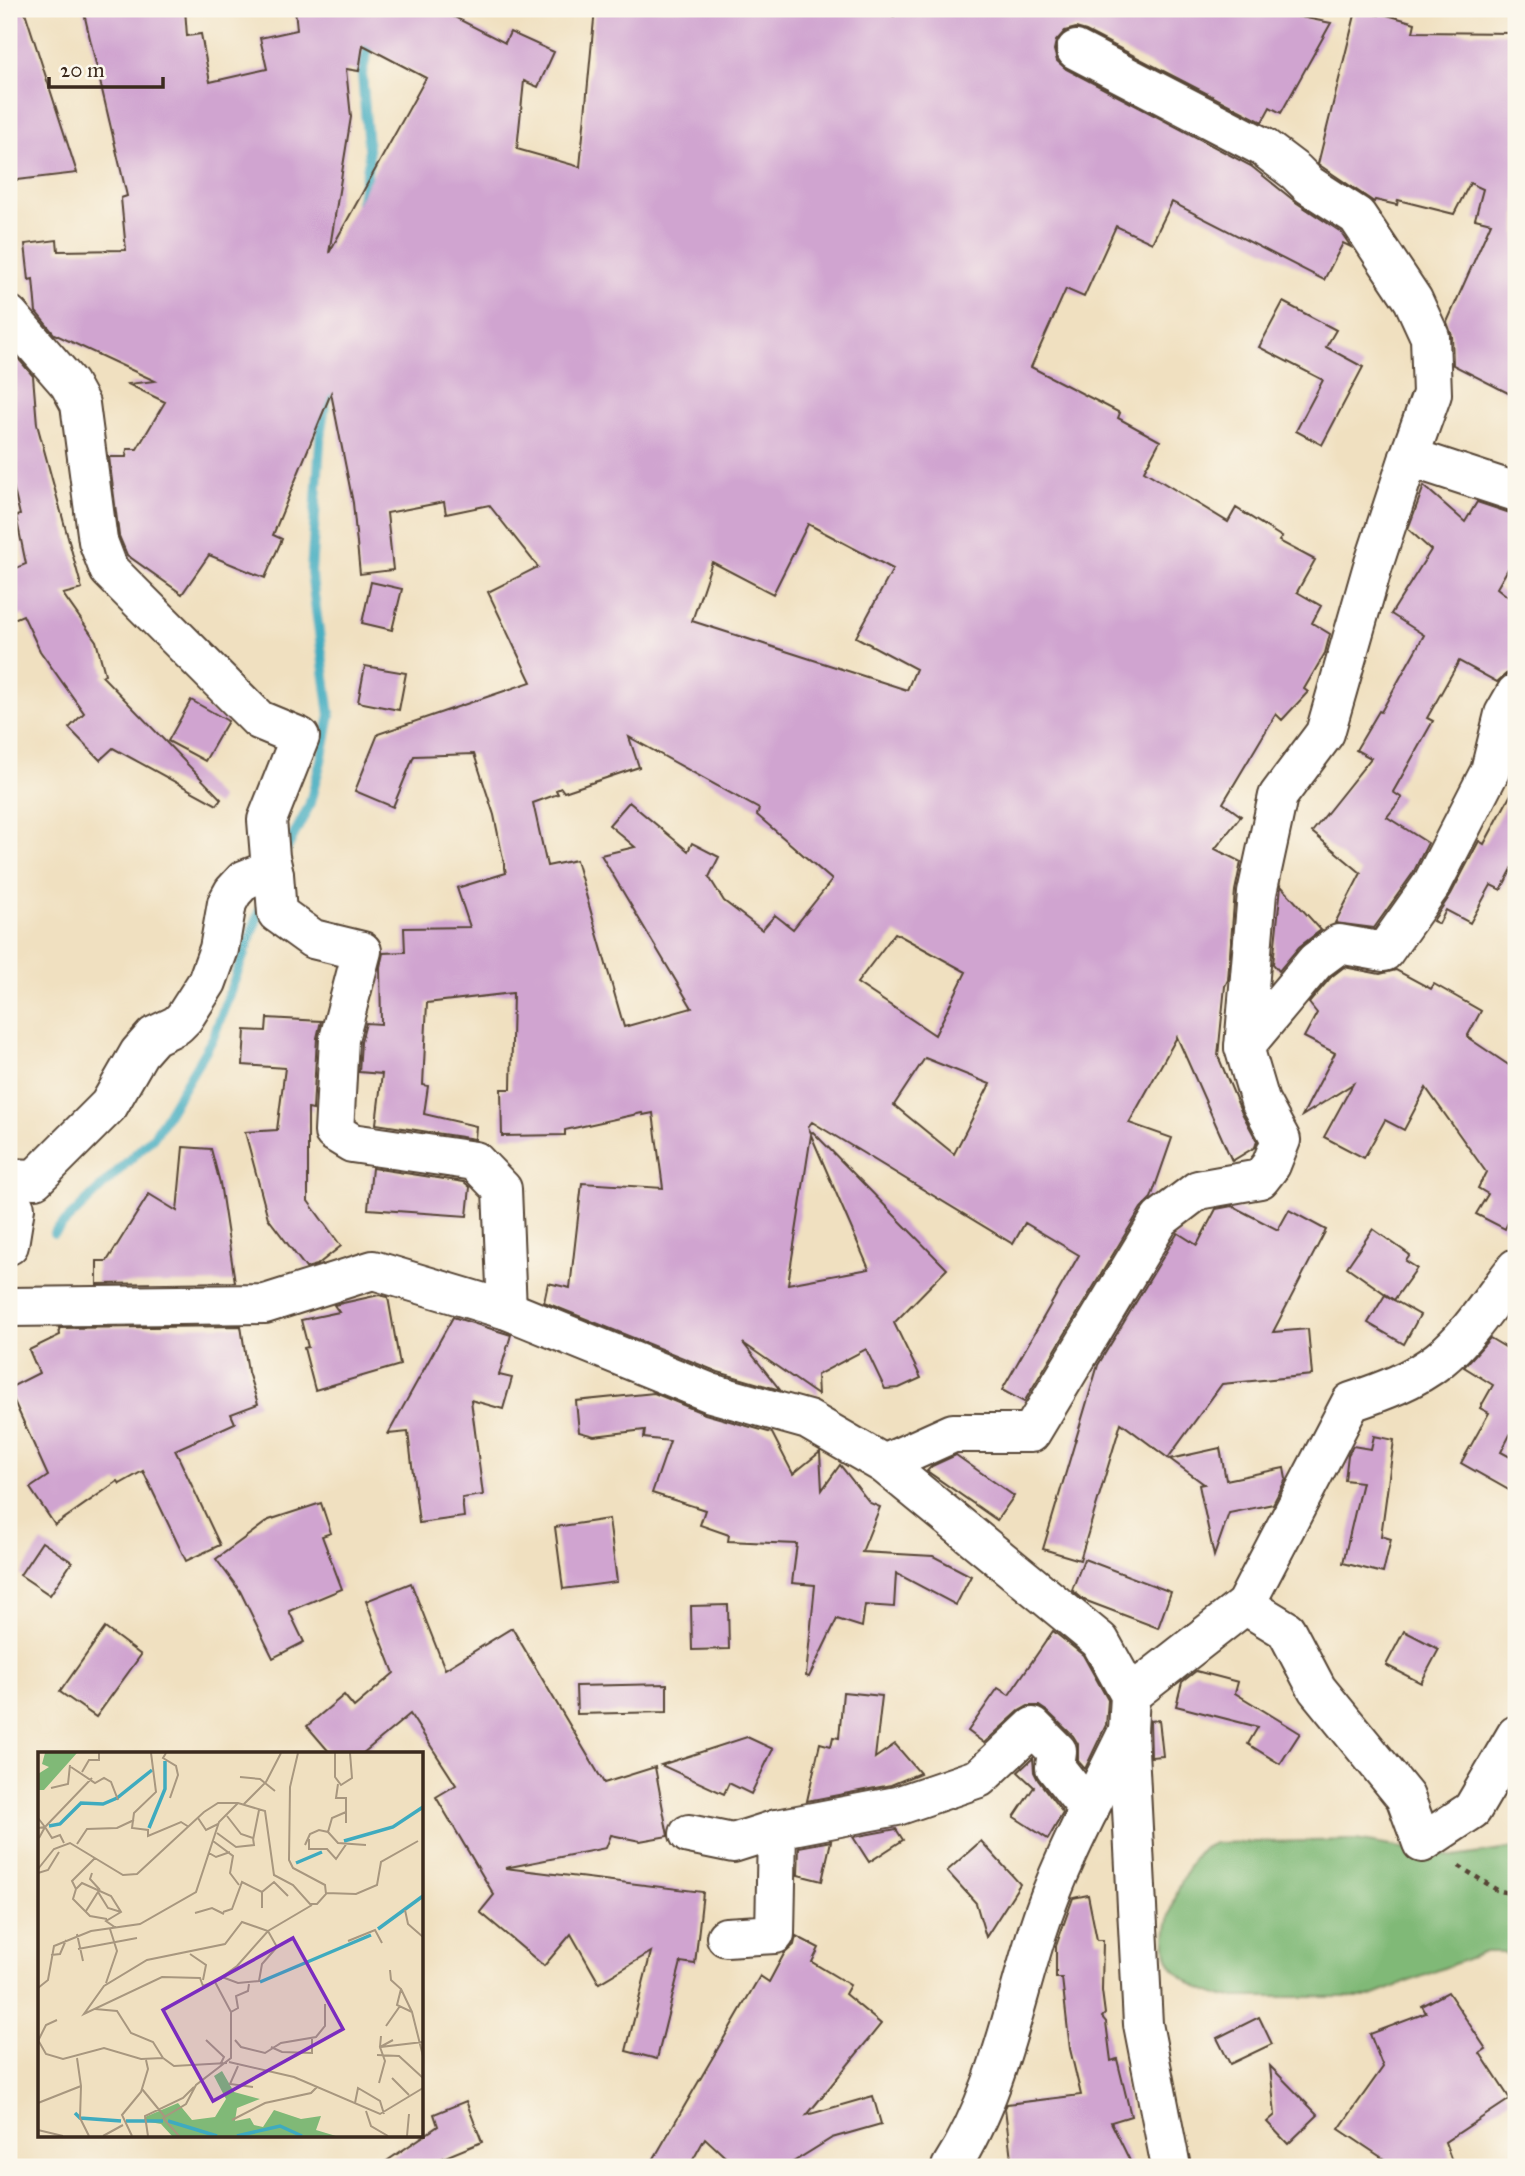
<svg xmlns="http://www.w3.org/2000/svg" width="1525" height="2176" font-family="'IM FELL Great Primer',serif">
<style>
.forest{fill:#80b977;stroke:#5e724a;stroke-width:2}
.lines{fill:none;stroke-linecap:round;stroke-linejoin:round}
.stream{stroke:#3fabbf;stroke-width:10}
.building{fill:#d0a4d0;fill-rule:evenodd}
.minor-casing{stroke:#564536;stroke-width:42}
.path{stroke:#564536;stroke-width:4.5;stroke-dasharray:5 5;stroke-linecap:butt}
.minor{stroke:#fff;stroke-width:38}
.inset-river{fill:none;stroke:#3fabbf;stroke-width:3.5}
.inset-road{fill:none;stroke:#a8977f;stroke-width:2}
.view{fill:#7b2cbf;fill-opacity:0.15;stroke:#7b2cbf;stroke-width:3.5}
.inset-edge{fill:none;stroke:#3b2a1e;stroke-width:3.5}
</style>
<rect width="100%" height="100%" fill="#fbf7ec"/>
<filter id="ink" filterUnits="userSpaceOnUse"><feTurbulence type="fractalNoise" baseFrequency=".0143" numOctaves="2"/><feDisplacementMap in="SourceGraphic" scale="14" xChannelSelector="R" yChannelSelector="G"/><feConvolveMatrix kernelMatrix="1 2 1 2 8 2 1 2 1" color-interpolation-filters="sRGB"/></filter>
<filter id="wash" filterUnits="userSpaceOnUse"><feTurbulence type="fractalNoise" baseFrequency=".00686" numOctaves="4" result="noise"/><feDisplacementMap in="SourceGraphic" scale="28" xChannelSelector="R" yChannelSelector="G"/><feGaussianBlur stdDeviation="1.57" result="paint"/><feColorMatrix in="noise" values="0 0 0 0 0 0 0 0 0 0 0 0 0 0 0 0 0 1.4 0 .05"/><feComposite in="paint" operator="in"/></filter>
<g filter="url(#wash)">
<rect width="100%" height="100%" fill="#f0e0c0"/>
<path class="forest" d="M1356 1840 1454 1857 1516 1848V1957L1502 1952H1485L1369 1997H1225C1205 1992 1175 1979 1168 1958 1159 1933 1181 1876 1196 1855 1200 1849 1208 1846 1214 1843Z"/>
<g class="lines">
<g class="stream">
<path d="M361 203 369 160 362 73 379 9"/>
<path d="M282 858 309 806 321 761 330 715 311 572 321 429 327 395"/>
<path d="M54 1233 155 1135 213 1038 262 905"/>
</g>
</g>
<g id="blocks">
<g class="building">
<path d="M9 9H24L77 173 9 181Z"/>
<path d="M83 9H185L187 36 201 34 210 82 267 69 260 38 297 30 295 9H439L505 43 510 32 554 52 538 87 524 81 517 149 580 167 595 9H867L894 16 896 9H1261L1331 23 1281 113 1270 107 1262 122 1086 31 1076 28 1065 31 1056 41 1054 50 1057 61 1066 69 1251 166 1297 203 1341 232 1351 247 1343 243 1324 280 1172 202 1152 243 1116 226 1084 297 1066 289 1031 367 1120 413 1118 418 1160 441 1144 471 1228 522 1236 508 1282 537 1279 541 1315 560 1297 592 1321 606 1312 623 1330 634 1325 653 1304 689 1308 692 1282 720 1276 714 1223 803 1241 816 1215 849 1241 862 1235 891 1228 980 1225 986 1218 1056 1241 1111 1257 1141 1255 1147 1232 1161 1177 1037 1129 1123 1172 1138 1151 1198 1141 1208 1024 1402 1002 1390 1079 1255 1025 1223 1013 1244 812 1122 808 1127 811 1133 813 1132 947 1269 894 1323 921 1378 899 1388 885 1389 866 1349 817 1375 818 1395 743 1343 780 1390 718 1372 544 1302 548 1283 570 1288 582 1183 663 1188 653 1113 643 1115 642 1113 565 1130V1135L502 1136 501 1089H511L513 993 427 1003 423 1085 428 1086 424 1114 476 1126 475 1139 376 1124 382 1074 359 1072 361 1042 366 1023 381 1024 380 967 383 953 405 952 404 928 470 927 457 888 506 873 494 815 474 754 414 756 393 807 355 791 378 734 531 682 488 592 538 567 489 505 446 514 444 502 387 513 393 570 360 574 353 503 331 393 273 535 282 539 265 578 209 555 182 594 127 555 119 536 109 457H126L127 449H137L165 402 128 384 155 381 54 334 36 312 33 279 29 280 25 244 57 240 58 251 126 250 121 198 127 196ZM363 45 426 78 329 253 351 117 346 69 359 71ZM808 524 893 569 856 637 916 669 907 690 692 621 712 562 773 594ZM629 737 759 809 757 815 832 880 793 929 775 915 762 930 724 901 709 877 719 857 692 843 688 851 629 802 609 825 635 847 601 855 692 1008 624 1027 576 860 547 866 533 803 558 794 556 790 561 788 564 792 639 767ZM895 933 966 972 935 1035 857 983ZM925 1058 990 1084 954 1154 894 1105ZM811 1135 869 1269 788 1284Z"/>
<path d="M1356 11 1379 15 1380 13 1415 23 1413 32 1516 33V397L1453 365 1452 336 1447 322 1491 223 1475 219 1483 189 1470 183 1454 214 1398 200 1397 205 1375 200 1374 202 1318 164Z"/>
<path d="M1283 302 1336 330 1326 347 1363 367 1322 445 1296 431 1323 380 1259 347Z"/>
<path d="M9 351H12L33 376 37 424 82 589 63 594 96 641 105 674 102 676 221 799 217 805 113 748 100 760 69 728 84 713 40 651 23 615 9 621V571L26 564 16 516 20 515 9 469Z"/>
<path d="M1424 486 1465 522 1477 502 1516 515V555L1497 588 1516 603V671L1506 674 1497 682 1459 661 1427 718 1433 721 1393 792 1402 798 1387 817 1428 843 1413 873 1374 928 1335 923 1361 873 1312 832 1371 758 1356 750 1379 711 1381 712 1424 635 1391 614 1431 550 1408 529Z"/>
<path d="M371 582 402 589 392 630 362 623Z"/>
<path d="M365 666 406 673 399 710 358 702Z"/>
<path d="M191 700 228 721 205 761 168 741Z"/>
<path d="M1516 785V861L1501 890 1491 885 1470 923 1446 910 1439 924 1433 921 1451 894 1479 841 1484 844Z"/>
<path d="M1281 886 1321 930 1299 947 1279 971 1273 964Z"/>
<path d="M1344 967 1380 974 1396 970 1431 989 1434 984 1481 1011 1467 1037 1516 1070V1213L1514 1210 1505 1229 1476 1214 1488 1194 1478 1188 1486 1172 1426 1088 1404 1130 1385 1120 1364 1158 1324 1137 1353 1084 1302 1116 1335 1053 1304 1037 1317 1013 1309 1003 1331 977Z"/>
<path d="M267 1018 321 1021 317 1038 313 1110 308 1109V1201L341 1246 317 1265 306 1268 268 1218 245 1132 277 1130 285 1068 243 1065 245 1030 266 1031Z"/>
<path d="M183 1147 211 1149 220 1183 235 1282 97 1284V1261H107L149 1194 177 1211Z"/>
<path d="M372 1168 464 1182 470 1187 467 1216 368 1209Z"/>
<path d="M1232 1206 1278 1230 1289 1210 1326 1230 1273 1332 1308 1329 1312 1375 1222 1384 1168 1458 1121 1423 1080 1560 1043 1549 1098 1365 1177 1234 1178 1233 1197 1245 1216 1209Z"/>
<path d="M1373 1229 1410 1255 1406 1261 1417 1268 1394 1300 1347 1267Z"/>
<path d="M379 1295 388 1297 400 1365 315 1390 304 1348 308 1347 301 1320 339 1312 334 1305Z"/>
<path d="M1385 1295 1420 1315 1404 1344 1368 1323Z"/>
<path d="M453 1317 511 1335 499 1375 512 1378 503 1409 471 1400 483 1495 462 1498 464 1517 419 1523 408 1432 388 1434Z"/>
<path d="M241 1326 248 1372 258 1404 231 1414 235 1423 175 1450 220 1545 186 1561 143 1471 120 1484 118 1481 55 1525 30 1488 48 1476 9 1390V1388L39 1373 29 1350 60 1335 59 1328Z"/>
<path d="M1490 1338 1512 1351 1516 1343V1428L1514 1427 1501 1452 1516 1460V1494L1461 1463 1489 1413 1480 1408 1493 1385 1464 1367Z"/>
<path d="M654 1393 705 1414 772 1433 793 1474 820 1452 822 1490 840 1465 870 1503 880 1507 862 1552 933 1556 971 1576 956 1605 896 1573 894 1607 865 1605 862 1627 837 1619 809 1677 806 1676 815 1585 792 1583 797 1544 728 1541 729 1535 700 1525 705 1510 652 1493 670 1441 644 1438 645 1430 594 1436 579 1432 576 1401Z"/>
<path d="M1374 1436 1394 1440 1381 1536 1391 1539 1383 1573 1343 1563 1362 1482 1345 1480 1348 1455 1353 1446 1371 1449Z"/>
<path d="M1220 1448 1226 1480 1284 1468 1286 1479 1273 1504 1229 1513 1214 1556 1199 1485 1204 1484 1170 1459Z"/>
<path d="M956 1455 1014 1496 997 1520 927 1471 932 1466Z"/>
<path d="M321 1503 331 1533 322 1536 342 1589 289 1611 304 1642 273 1658 240 1591 216 1559 269 1520Z"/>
<path d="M609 1519 617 1582 563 1589 555 1527Z"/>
<path d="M42 1542 72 1562 50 1595 20 1575Z"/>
<path d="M1084 1559 1171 1592 1158 1628 1084 1600 1072 1590Z"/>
<path d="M411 1583 445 1669 512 1628 604 1783 655 1767 668 1836 640 1841 611 1835 606 1848 505 1868 703 1892 695 1964 681 1962 657 2059 626 2051 651 1952 599 1983 571 1934 544 1966 480 1912 494 1895 436 1797 456 1785 410 1714 362 1754H331L307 1726 344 1695 354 1707 394 1673 366 1601Z"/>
<path d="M728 1605 729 1649 692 1650 691 1606Z"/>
<path d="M105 1628 141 1655 96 1717 60 1692Z"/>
<path d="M1053 1631 1083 1655 1108 1700 1106 1725 1085 1769 1078 1761V1744L1073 1736 1048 1712 1039 1706H1028L1019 1711 984 1743 968 1731 998 1688 1009 1695Z"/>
<path d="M1404 1631 1439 1649 1421 1683 1386 1665Z"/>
<path d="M1196 1671 1238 1682 1235 1693 1300 1733 1280 1764 1248 1744 1258 1727 1176 1706 1182 1682Z"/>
<path d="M667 1684V1712L577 1714 576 1686Z"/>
<path d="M843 1692 882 1696 875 1758 895 1744 920 1773 891 1785 807 1801 820 1743 831 1746 833 1737 839 1738Z"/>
<path d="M1159 1720 1163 1756 1151 1757 1150 1721Z"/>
<path d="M747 1737 773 1749 751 1794 729 1783 724 1794 661 1765Z"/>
<path d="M1033 1758 1034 1772 1038 1780 1063 1813 1048 1839 1014 1817 1034 1787 1018 1772Z"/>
<path d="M896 1829 903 1840 869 1862 853 1837Z"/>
<path d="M831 1841 822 1881 798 1875 799 1847Z"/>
<path d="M981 1841 1020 1884 986 1937 976 1903 947 1871Z"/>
<path d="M1088 1895 1097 1940H1103L1102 1991 1105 2014 1102 2017 1106 2022 1111 2061 1117 2059 1131 2116 1111 2122 1133 2167H1012L1005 2108 1007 2104 1081 2095 1070 2049 1062 1978H1056V1946L1073 1898Z"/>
<path d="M796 1936 819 1948 812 1962 850 1985 845 1994 881 2024 807 2115 873 2096 881 2124 832 2138 785 2167H736L705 2138 689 2167H649L760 1976 769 1982 784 1954 794 1945Z"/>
<path d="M1448 1992 1486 2049 1480 2053 1510 2099 1445 2142 1454 2167H1396L1339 2129 1383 2067 1370 2034 1426 2013 1422 2006Z"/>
<path d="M1259 2017 1272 2044 1230 2064 1217 2038Z"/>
<path d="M1270 2066 1318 2115 1288 2144 1267 2122 1275 2115Z"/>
<path d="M466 2101 482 2142 421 2167H378L438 2126 434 2114Z"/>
</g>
</g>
</g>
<g filter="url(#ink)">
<use href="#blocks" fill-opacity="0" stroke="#564536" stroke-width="2"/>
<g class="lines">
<g class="minor-casing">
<g id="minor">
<path d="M9 315 69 384 80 404 98 541 109 570 259 720 300 737 267 820 270 857 274 874H259L244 880 233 892 227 903 219 949 207 982 184 1018 177 1025 154 1036 139 1053 109 1105 35 1179 9 1178"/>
<path d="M1409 457 1516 492"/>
<path d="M274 874 277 913 313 939 362 951 339 1039 334 1132 352 1143 475 1161 502 1189 507 1310"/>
<path d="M1244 1047 1316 961 1339 944 1384 952 1432 884 1490 771 1504 714 1516 693"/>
<path d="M9 1197 15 1208 9 1245"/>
<path d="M9 1307 265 1304 373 1270 507 1310 711 1393 808 1420 884 1464 1100 1641 1130 1695 1128 1731 1143 2024 1171 2167"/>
<path d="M884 1464 953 1433H1031L1160 1219 1198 1190 1260 1179 1271 1165 1281 1140 1260 1101 1244 1047 1257 893 1278 796 1325 733 1372 569 1409 457 1432 394 1430 337 1413 300 1357 216 1309 185 1296 172 1263 147 1076 50"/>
<path d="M1245 1605 1286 1630 1317 1689 1405 1797 1422 1843 1472 1810 1516 1735"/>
<path d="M1130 1695 1245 1605 1351 1402C1381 1392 1414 1380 1439 1360 1469 1336 1492 1299 1516 1268"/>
<path d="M689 1834 733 1843 777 1829 897 1806 979 1778 1033 1727 1057 1751 1055 1767 1089 1810"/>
<path d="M726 1937 775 1934 777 1829"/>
<path d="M951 2167C997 2096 1012 2012 1037 1933 1059 1863 1095 1799 1127 1733"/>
</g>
</g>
<path class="path" d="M1459 1866 1497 1890 1516 1895"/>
<use href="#minor" class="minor"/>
</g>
</g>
<g transform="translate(38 1752)">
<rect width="385" height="385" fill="#f0e0c0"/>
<path d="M7 1H39L6 38H0V22L11 15 4 12ZM184 319 196 340 222 347 199 356 197 369 212 366 216 373 225 375 236 358 263 367 283 364 278 378 298 384H134L123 372 106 369 107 365 140 351 154 368 177 365 188 347 176 324Z" fill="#80b977"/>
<path class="inset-river" d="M11 74 22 72 43 51 65 52 79 46 114 18M111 76 127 37V9M306 89 355 75 385 55M258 111 284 100M340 177 385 144M222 230 333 183M37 361 42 366 83 369M88 369H125M130 369 179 384M199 384 242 374 264 384"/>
<path class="inset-road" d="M113 1 118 40 96 61 94 76 110 78V84L143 70 151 75M128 1 125 6 138 14 140 23 132 46M297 1V25L303 33 314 26 312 1M33 15 57 31 66 26 73 30 80 48M44 20 51 8H61V1M202 25 222 27 237 39M300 32 298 46H308V71M13 36 30 32 32 13M206 52 228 30 243 1M0 66 7 75 1 86M160 66 168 78 180 72M7 75 14 86 22 83 26 91M0 76 7 75 54 26M290 80 294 66 308 60M179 81 198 95 216 93 215 86 203 82 189 64M271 87V97H289L298 107 309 91M215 88 221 58M175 89 195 104 192 121 201 133M39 92 49 77 79 76 96 68M267 93 272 82 281 78 290 80 300 91 328 93M171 101 178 105 192 100M57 106 34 129 38 137 44 131 73 144 83 160 68 169 78 176M0 117 16 97 32 91 85 123 99 122 166 60 180 51H200L227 59 236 123 255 133 272 152H279L288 142 287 133 255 116 251 108 252 35 260 1M0 121 10 118 21 100M54 121 52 127 62 138M38 137 35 147 52 164 69 167M288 141 318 142 339 133 343 110 380 89M224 156V140L236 130 250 144M367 158 370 172 385 185M48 159 60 140 70 156 83 160M185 160 194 157 204 130 224 140M157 161 174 156 186 162M39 182 45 209M310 189 337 178 344 191M40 197 99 186M152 202 168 213 165 228M13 203 22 202 28 188M352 218 353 228 363 237 359 253 374 260 385 304M184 225 200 231 221 229 224 212 239 195 230 179 204 170 187 192 109 208 66 234 46 262 124 225 162 226 165 234 183 227 184 225 199 214 230 179 274 153M68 231 79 199 72 177M0 236 10 228 16 194 53 179 102 172 158 140 181 70 200 51M363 237 374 260M57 257 79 259 93 281 115 290 125 306M193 260 200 256 198 244 210 239 211 232M348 274 362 254M343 284 342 295 385 290M0 288 8 302 25 307 66 296 103 307 125 306 136 314 189 311M168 288 186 305 183 311M197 288 203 295 227 301 243 291 278 285 287 274V252M0 289 8 273 19 268M233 295 244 300 274 301V286M339 303 361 304 385 326M191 310 256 325 342 362 385 336M200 314 192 332 215 335M354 326 371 343M341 331 347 309 342 295 355 288M43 334 42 366 51 384M104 337 127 365M0 351 43 334 39 306M317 351 320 336 342 349 346 362M328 359 333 374 350 384M194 368 227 351 273 341 279 335M0 378 25 384M65 384 85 373M94 384 84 363 103 340 110 317 108 308M110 384 107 364 145 346 156 335M141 384 125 366 148 352 158 333 193 306V260L177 230M369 384 371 362"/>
<path class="view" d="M255 186 305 277 175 349 125 258Z"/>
<rect width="385" height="385" class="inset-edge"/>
</g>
<rect width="1525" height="2176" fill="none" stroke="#fbf7ec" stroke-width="35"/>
<path d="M49 77v10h114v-10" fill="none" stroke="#3b2a1e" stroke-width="3.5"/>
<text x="60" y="77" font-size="21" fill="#3b2a1e" stroke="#fbf7ec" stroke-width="5" paint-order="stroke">20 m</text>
</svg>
